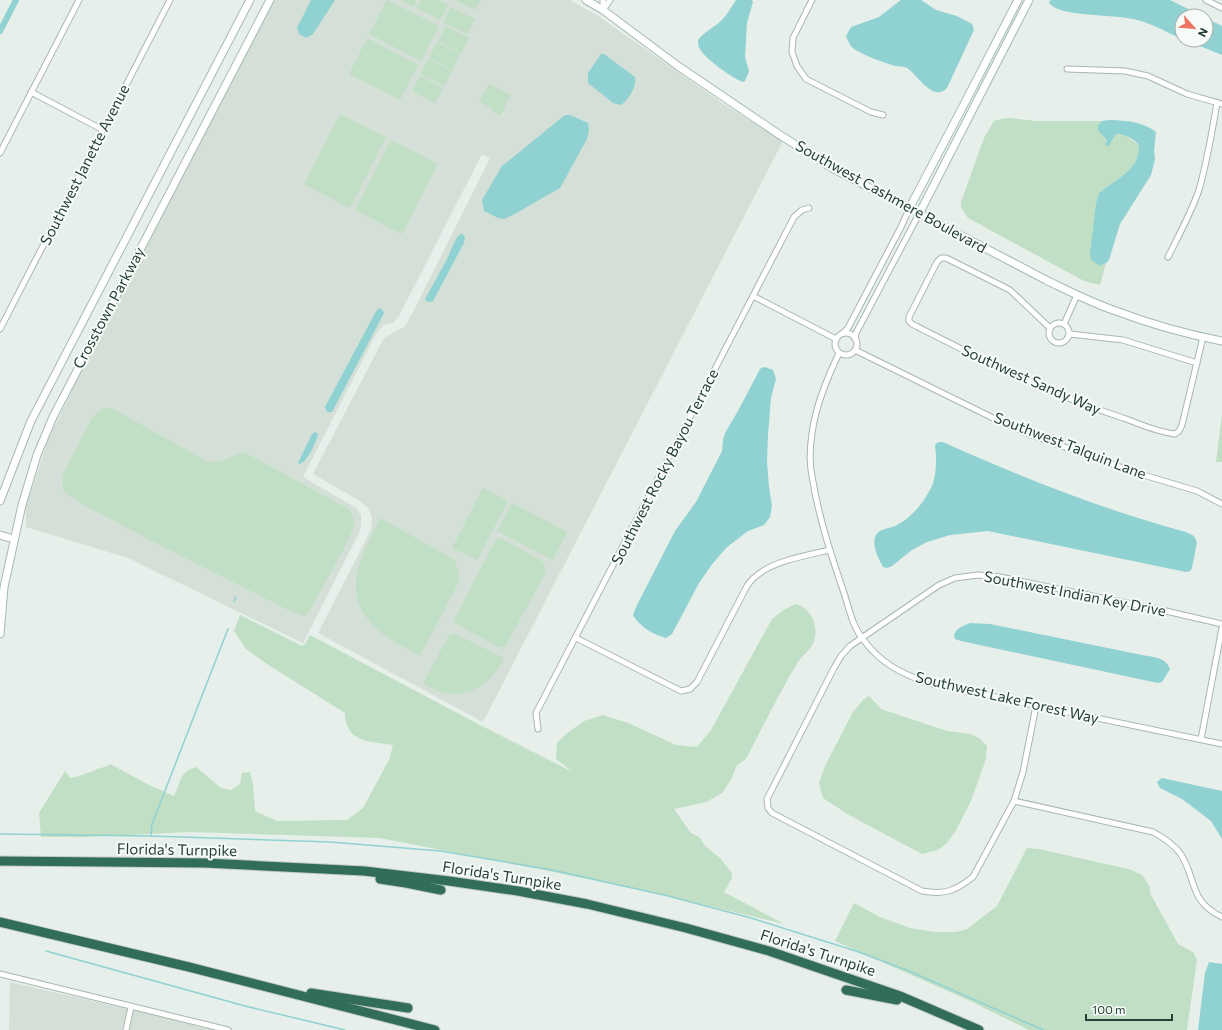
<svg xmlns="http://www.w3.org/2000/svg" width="1222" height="1030" font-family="Commissioner,sans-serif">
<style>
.built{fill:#d4dfd8}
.green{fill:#c0dfc4}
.water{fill:#90d1d2}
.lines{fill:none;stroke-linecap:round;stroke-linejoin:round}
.stream{stroke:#90d1d2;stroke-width:1.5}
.canal{stroke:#90d1d2;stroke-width:6}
.street-casing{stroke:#a8b7b0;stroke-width:7}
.secondary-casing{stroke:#a5bab0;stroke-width:9}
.highway-casing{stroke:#c2cac7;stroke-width:11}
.street{stroke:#fff;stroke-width:5}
.secondary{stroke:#fff;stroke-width:7}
.highway{stroke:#316d58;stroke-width:9}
.labels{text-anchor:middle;stroke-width:4;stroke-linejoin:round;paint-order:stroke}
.street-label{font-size:15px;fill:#254136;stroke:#f7fbf8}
</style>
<rect width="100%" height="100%" fill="#e6efea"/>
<g class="built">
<path d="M274 0H570L598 16 725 105 783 141 483 722 318 633 364 544 371 529 372 518 369 509 360 501 313 474 384 338 405 326 414 310 490 158 482 154 399 316 393 323 384 325 376 334 303 477 356 508 361 515V524L359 533 303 643 128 558 26 527V506L48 440 100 333Z"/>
<path d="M10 982 127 1009 122 1030H9Z"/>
<path d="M134 1010 151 1014 213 1030H129Z"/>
</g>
<g class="green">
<path d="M387 0 439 26 421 61 369 34Z"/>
<path d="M400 0H417L414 7Z"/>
<path d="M421 0H438L448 5 440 20 416 8Z"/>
<path d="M455 0H481L475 10Z"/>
<path d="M451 7 475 19 467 34 443 22Z"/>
<path d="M446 26 469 38 461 53 438 41Z"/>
<path d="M367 38 418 65 400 100 349 74Z"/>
<path d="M437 42 460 54 452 70 429 58Z"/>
<path d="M428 59 452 71 444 86 420 74Z"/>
<path d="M420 76 443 88 435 103 412 91Z"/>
<path d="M489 84 511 95 500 116 492 111 493 109 479 102Z"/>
<path d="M340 114 386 137 350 208 304 184Z"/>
<path d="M1010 118 1036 121H1102L1098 125V131L1105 138 1108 147 1116 134 1126 136 1139 145C1138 152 1138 159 1134 164 1126 176 1110 184 1099 193L1096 203 1091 260 1100 266 1106 263 1100 285 1084 281 968 218 961 207V202L984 138 994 121 1001 119Z"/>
<path d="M391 140 438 164 402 234 355 210Z"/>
<path d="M103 408 113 409 208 462 221 461 244 452 349 509 353 517 354 526 347 543 309 612 305 616 290 611 152 541 82 504 63 491 62 476 92 418Z"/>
<path d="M1222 415V462H1216Z"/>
<path d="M483 488 508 501 477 560 452 548Z"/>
<path d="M512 503 567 532 553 560 497 531Z"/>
<path d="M380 518 455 560 460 580 420 656C408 648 394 643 383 634 337 597 359 562 380 518Z"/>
<path d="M496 539H502L542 561 544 564 546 572 505 647H499L453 622Z"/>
<path d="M796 604C811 608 819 626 814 641 811 651 801 655 796 665 778 696 762 728 746 759L737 765 731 780 722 793 706 802 674 809 690 832 700 838 705 846 720 858 732 873V878L724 892 784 924 656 893 539 869 380 838 190 832 85 837H41L39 813 65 771 70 778C84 776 95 769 108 766L110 764 147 784 174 796C182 781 178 773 196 767L221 788 231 790 240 784 242 773 250 772 253 784 255 811 277 821 347 820 363 808 390 758 393 745C377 742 354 744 347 725 345 722 345 717 345 713L270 666 246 649 234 631 240 615 302 646 305 644 310 635 478 724 573 772 556 759 557 743 566 734 584 721 603 715 628 723 676 745 697 747 711 730 772 619 785 609Z"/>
<path d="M454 633 504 658C492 684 467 701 438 691 433 689 428 686 423 684L449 635Z"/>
<path d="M869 696 881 709 947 731 970 734 979 738 987 746 986 759 971 801 955 832 947 843 938 850 922 854 849 815 823 798 819 783 825 766 853 712 863 700Z"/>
<path d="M1027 848 1039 849 1132 870 1142 875 1149 885 1151 895 1178 944 1193 952 1197 960 1187 1030H1029L970 1001 835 941 854 903 880 917 910 928 934 932H956L967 929 997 906Z"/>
</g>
<g class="water">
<path d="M311 0H335L313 34 306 38 299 34 297 28Z"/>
<path d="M736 0H752L753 2 747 23 745 57 749 71 745 81 743 82C734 79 705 59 700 49 698 47 698 44 698 40 704 32 713 28 721 21 727 15 731 8 736 0Z"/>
<path d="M901 0H921L936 10 957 16 972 24 974 30 947 88C933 103 917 74 907 68 904 66 898 67 895 66 883 62 865 56 854 49 850 46 848 41 846 36L851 27 879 17Z"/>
<path d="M1050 0H1170L1202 16H1182V39C1164 31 1146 20 1127 18 1110 15 1058 16 1049 3Z"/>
<path d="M1206 18 1222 26V55L1185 40H1206Z"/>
<path d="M601 54H604L635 77C637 86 629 99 621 105L613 103 588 83V73Z"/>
<path d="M565 115H570L588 123 589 130 587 139 560 188 513 215 504 219 498 218 484 211 482 200 502 166Z"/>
<path d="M1110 120C1127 121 1142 121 1156 132L1154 151 1155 159 1151 175 1120 224 1109 260 1106 263 1100 266 1091 260 1090 255 1096 203 1099 193C1110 184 1126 176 1134 164 1138 159 1138 152 1139 145 1134 139 1125 134 1116 134L1108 147 1105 144 1107 141 1105 138 1098 131V125L1102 121Z"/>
<path d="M462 234 465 237 464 243 433 301 430 302 426 301 425 299 445 263 456 239 459 235Z"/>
<path d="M380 308 384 312 383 315 332 412H327L325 407 374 315 378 309Z"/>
<path d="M765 367 773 370 776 379 771 398 768 435 767 462 769 487 772 506 770 517 764 525 748 531 727 547 713 563 699 583 672 634 666 638C652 634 640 627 633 615L636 607 675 531 696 502 722 451 723 440 725 433 738 411 759 371 761 368Z"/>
<path d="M315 432 318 434C316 442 308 462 299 464L298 463 312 434Z"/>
<path d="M939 442H943C1023 478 1101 509 1186 532L1194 536 1197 542 1192 568 1190 571 1186 572 988 531 950 535 927 542 912 550 892 566 887 568 883 567C878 558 871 544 876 535 879 529 890 528 895 526 912 518 924 502 932 486 936 476 936 466 936 455 936 452 935 449 935 446 936 443 936 444 939 442Z"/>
<path d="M970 623 990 624 1142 655C1152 657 1166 657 1170 669L1162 682 1158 683 961 641 955 639 954 635C956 628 963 626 970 623Z"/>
<path d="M1162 778 1222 791V839L1211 821 1182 799 1160 788 1157 782Z"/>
<path d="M1209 962 1222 964V1030H1198L1205 973Z"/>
</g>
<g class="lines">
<g class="stream">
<path d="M234 602 236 597"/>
<path d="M0 834 151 836 330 842 441 851 552 870 668 896 751 918 856 951 909 971 1043 1030"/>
<path d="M151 836 152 824 228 629"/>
<path d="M46 951 245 1006 345 1030"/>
</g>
<path class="canal" d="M0 31 16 0"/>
<g class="street-casing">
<g id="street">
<path d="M603 0V10"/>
<path d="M812 0 793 38 792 52 797 66 806 79 871 112 883 115"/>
<path d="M1206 0 1222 8"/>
<path d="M603 10 610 0"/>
<path d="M1067 69 1125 71 1148 76 1187 94 1222 104"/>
<path d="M31 92 103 130"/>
<path d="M0 153 79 0"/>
<path d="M1168 257C1179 235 1191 213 1199 190 1207 162 1212 132 1217 103"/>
<path d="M753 296 836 339"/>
<circle cx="1059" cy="333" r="10"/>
<path d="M1064 324 1077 295"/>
<path d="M1050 328 1010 290 946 258H941L937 262 909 317V321L912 324C981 359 1049 394 1123 418 1140 424 1157 432 1175 434L1179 431 1182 425 1203 337"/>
<path d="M0 329 170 0"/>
<circle cx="846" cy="344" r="11"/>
<path d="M843 333 848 328 901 227 909 209"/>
<path d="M1070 334 1123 340 1197 363"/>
<path d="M855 339 856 333 919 214"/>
<path d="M855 350 995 419 1031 435 1137 473 1197 491 1222 504"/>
<path d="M839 353C827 379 816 405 812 433 810 447 809 462 812 476 818 515 831 555 844 593 849 608 852 625 862 638 880 663 900 673 928 683L1222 744"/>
<path d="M576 638 681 691 690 689 697 682 747 586C749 583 752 579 755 577 772 561 808 555 830 550"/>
<path d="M1036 706 1023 772 1014 801 973 877C955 891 945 895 922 891L772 813 768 808 767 799 834 668 841 656 850 646 939 585 955 578 978 575 1000 577 1166 611 1222 624"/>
<path d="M538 729 536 713 794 217 802 210 809 208"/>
<path d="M1201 739 1222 628"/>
<path d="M1014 801 1153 832C1164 838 1173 844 1180 853 1197 878 1188 901 1222 917"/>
<path d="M0 974 228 1030"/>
<path d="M126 1030 131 1007"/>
</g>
</g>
<g class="secondary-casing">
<g id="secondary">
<path d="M586 0 603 10 678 66 780 135 832 168 1046 280C1069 291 1092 303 1116 311 1150 324 1186 334 1222 341"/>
<path d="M909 209 959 114 1018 0"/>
<path d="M919 214 1029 0"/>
<path d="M0 501 31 421 250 0"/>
<path d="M0 535 14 539"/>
<path d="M0 634 4 587 22 505 37 455 53 417 270 0"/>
</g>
</g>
<g class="highway-casing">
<g id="highway">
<path d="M0 861 206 863 364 871 449 881 518 891 587 904 686 928 769 951 900 996 979 1030"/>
<path d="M380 879 406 883 441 890"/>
<path d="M0 922 189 967 435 1030"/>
<path d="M846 990 897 1000"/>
<path d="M311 993 408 1008"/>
</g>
</g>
<use href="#street" class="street"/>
<use href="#secondary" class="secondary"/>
<use href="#highway" class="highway"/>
</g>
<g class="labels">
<g class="street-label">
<text transform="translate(85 165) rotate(-63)" y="5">Southwest Janette Avenue</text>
<text transform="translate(891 197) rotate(29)" y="5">Southwest Cashmere Boulevard</text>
<text transform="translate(109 308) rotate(-62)" y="5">Crosstown Parkway</text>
<text transform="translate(1031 380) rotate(24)" y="5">Southwest Sandy Way</text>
<text transform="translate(1070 446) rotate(21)" y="5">Southwest Talquin Lane</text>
<text transform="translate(665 467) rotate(-63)" y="5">Southwest Rocky Bayou Terrace</text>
<text transform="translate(1075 594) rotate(11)" y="5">Southwest Indian Key Drive</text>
<text transform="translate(1007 698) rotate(13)" y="5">Southwest Lake Forest Way</text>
<text transform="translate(177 850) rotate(1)" y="5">Florida's Turnpike</text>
<text transform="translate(502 876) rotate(9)" y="5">Florida's Turnpike</text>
<text transform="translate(818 953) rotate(18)" y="5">Florida's Turnpike</text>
</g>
</g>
<g transform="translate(1194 28) rotate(117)"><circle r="19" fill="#f7fbf8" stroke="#a3b1aa"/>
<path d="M0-3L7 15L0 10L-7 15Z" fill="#f07363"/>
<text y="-6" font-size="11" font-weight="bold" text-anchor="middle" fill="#254136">N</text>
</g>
<path d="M1086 1014v6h86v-6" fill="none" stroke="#254136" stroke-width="2"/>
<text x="1092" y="1014" font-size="12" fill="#254136" stroke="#f7fbf8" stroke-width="3" paint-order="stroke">100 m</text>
</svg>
